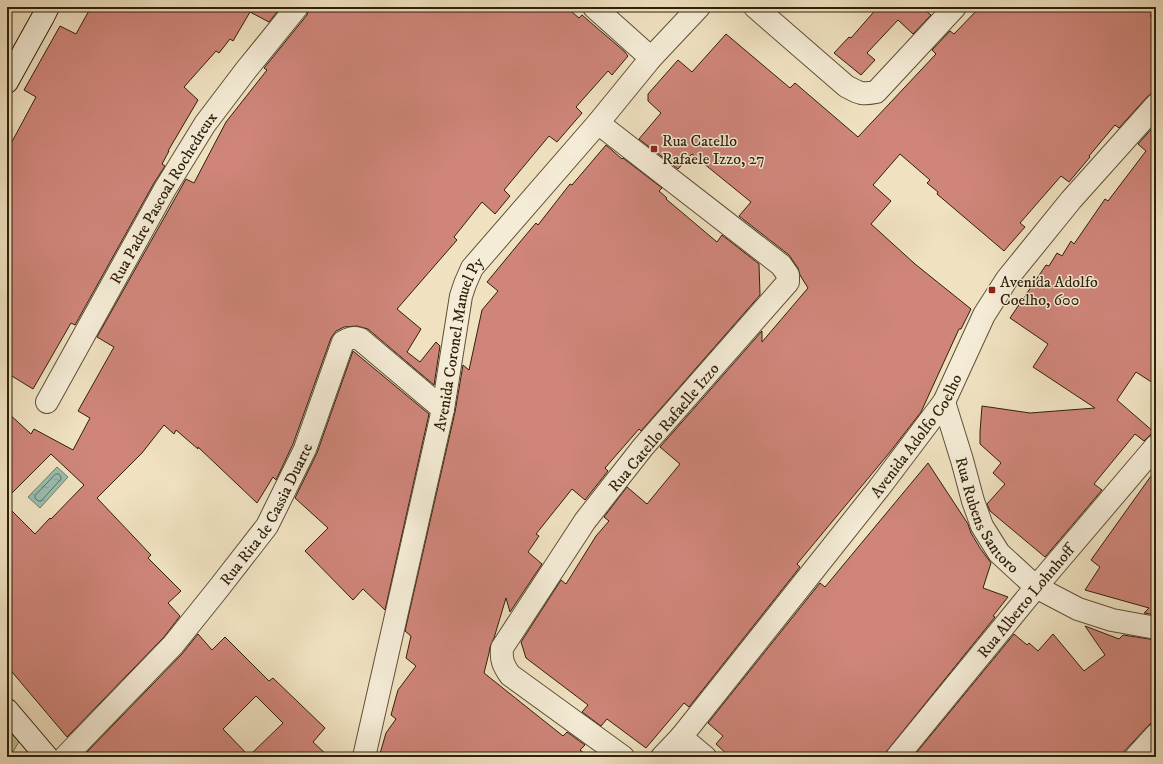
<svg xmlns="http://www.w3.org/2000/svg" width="1163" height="764" font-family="'IM FELL DW Pica',serif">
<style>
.forest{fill:url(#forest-firs);stroke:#77714c}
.water{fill:url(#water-ripples);stroke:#6f7f6e}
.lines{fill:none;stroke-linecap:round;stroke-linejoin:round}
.shore{stroke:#646f5e;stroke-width:1}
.building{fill:#cf857a;stroke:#2e200a;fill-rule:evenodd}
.street-casing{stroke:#5e5038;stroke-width:24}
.secondary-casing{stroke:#2e200a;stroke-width:24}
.street{stroke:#f5ecd7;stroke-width:22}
.secondary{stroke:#f5ecd7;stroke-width:22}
.poi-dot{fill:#8f2418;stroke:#f5ecd7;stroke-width:1.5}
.labels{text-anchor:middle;stroke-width:3;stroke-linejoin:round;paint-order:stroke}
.poi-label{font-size:16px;fill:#2e200a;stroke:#f5ecd7;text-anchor:start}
.street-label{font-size:16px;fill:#2e200a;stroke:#f5ecd7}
</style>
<defs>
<pattern id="forest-firs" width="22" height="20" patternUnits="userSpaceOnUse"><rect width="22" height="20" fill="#c0c28e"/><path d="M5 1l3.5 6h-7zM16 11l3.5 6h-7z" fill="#a5a679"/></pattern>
<pattern id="water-ripples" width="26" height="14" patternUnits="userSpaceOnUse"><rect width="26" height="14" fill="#9abeb1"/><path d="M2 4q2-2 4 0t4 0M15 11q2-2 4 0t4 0" fill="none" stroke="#85a397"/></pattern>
</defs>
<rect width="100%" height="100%" fill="#f0e2c1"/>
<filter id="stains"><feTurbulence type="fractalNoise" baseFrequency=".005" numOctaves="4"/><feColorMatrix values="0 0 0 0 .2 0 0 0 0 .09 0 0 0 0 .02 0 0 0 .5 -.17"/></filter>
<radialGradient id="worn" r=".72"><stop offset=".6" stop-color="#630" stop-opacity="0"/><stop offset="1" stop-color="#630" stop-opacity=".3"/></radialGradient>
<path class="forest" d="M7 722 21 738 10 757H7Z"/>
<path class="water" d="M57 467 68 477 40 508 28 497Z"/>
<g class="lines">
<path class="shore" d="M56 474H59L61 477V479L41 501H38L35 498V496Z"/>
</g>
<g class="building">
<path d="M91 7H281L269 22 250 12 233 41 230 39 219 53 216 51 184 87 198 100 168 151H169L162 164 165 166 154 183 75 325 71 323 33 389 7 373V151L36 97 24 90 60 26 76 34Z"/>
<path d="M309 7H566L579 18 582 15 625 52 628 56 612 75 608 71 576 107 582 113 557 142 549 136 504 190 510 196 495 214 482 202 454 237 457 240 397 309 421 329 407 352 420 362 436 342 440 346 434 385 368 329 357 326 344 327 336 331 331 338 293 444 276 480 273 477 257 503 198 447V449L176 430 174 434 164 425 142 453 97 498 151 555 148 558 181 591 168 603 180 616 164 637 67 737 7 666V506L35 534 50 518 51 519 84 485 51 454 7 498V412L31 434 34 429 73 450 90 418 78 411 114 347 97 337 186 179 194 183 226 122 267 70 264 68 307 15Z"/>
<path d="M878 7H921L931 15 913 34 898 20 867 53 875 60 861 75 834 53 849 37 851 38Z"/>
<path d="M980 7H1156V9L1150 16 1156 20V93H1152L1147 97 1119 128 1115 125 1089 156 1090 157 1069 182 1061 176 1020 223 1025 227 1004 251 937 194 938 192 927 183 930 180 900 154 873 185 891 201 871 224 915 264 971 309 961 329H959L921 412 890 452 836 517 797 564 800 567 689 707 684 703 646 748 607 719 601 726 582 712 588 705 526 658 521 642 561 580 566 584 596 536 609 521 604 517 627 487 647 504 680 464 660 447 762 331V342L808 288 800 275 798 268 789 255 739 216 751 202 692 154 678 169 639 139 661 113 648 101V94L678 60 692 72 726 34 790 88 795 83 858 137 936 54 932 50 950 31 954 34Z"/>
<path d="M1156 124V385L1136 372 1117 400 1155 433 1151 434 1144 441 1135 434 1094 484 1102 490 1045 557 990 511 987 504 1005 484 993 473 1001 463 980 444V432L982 406 1030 413 1095 408 1033 367 1048 344 1010 318 1046 265 1049 266 1057 253 1062 256 1071 241 1074 244 1105 199 1108 201 1146 151 1138 144Z"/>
<path d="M606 145 622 159 623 158 662 188 659 191 667 198 666 199 717 242 722 235 759 264 760 295 641 431 639 429 605 468 608 471 585 500 572 489 536 534 539 536 528 552 542 564 510 612 506 598 494 638 490 647 489 653 484 673 563 736 567 732 585 745 580 750 589 757H379L386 733 396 719 391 715 398 690 416 666 406 658 411 636 405 631 455 412 463 365 469 370 482 310 498 291 487 282 520 242 536 223 538 225 570 184 572 185Z"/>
<path d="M353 351 429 414 385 610 363 589 353 600 305 551 328 528 295 498 317 453Z"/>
<path d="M928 463 968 524 971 533 980 548 991 563 983 588 1008 597 993 616 995 617 882 757H730L716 744 723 736 708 723 820 583 825 587Z"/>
<path d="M1156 469V615L1144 613 1149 608 1085 590 1100 567 1091 560Z"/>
<path d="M1085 626 1119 639 1123 635 1156 640V718L1147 727 1119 757H922L917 752 1014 634 1027 645 1029 643 1038 651 1053 634 1084 671 1105 655Z"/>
<path d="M198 634 212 650 225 637 269 681 273 678 325 728 313 742 329 757H88L85 754 182 654ZM256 696 283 723 249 756 223 729Z"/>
</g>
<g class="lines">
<g class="street-casing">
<g id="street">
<path d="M594 7 651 58"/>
<path d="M755 7 846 86C859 93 861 95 876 92L955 7"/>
<path d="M598 123 781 265 788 275V282L643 447 585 521 502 648C501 660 503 665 510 675L623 757"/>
<path id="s1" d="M47 402 165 189 205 124 246 70 297 7"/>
<path id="s2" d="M944 402 962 460 973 501 982 526 999 553 1036 587 1078 609 1112 620 1156 628"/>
<path d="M681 737 705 757"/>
<path id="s3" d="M65 757 173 645 218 589 267 526 305 449 343 342C349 338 353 337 360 339L443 409"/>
<path id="s4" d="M364 757 443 409 461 296 465 284 472 268 598 123 651 58 699 7"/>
<path id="s5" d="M662 757 681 737 879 488 944 402 984 315 1007 279 1071 200 1156 105"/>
<path id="s6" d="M897 757 1036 587 1156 446"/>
<path d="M1136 757 1156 735"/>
</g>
</g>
<g class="secondary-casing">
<g id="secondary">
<path d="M7 82 43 17 48 7"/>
<path d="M7 710 47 757"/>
</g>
</g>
<use href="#street" class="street"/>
<use href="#secondary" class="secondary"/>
</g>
<g class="poi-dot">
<rect x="650" y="145" width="8" height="8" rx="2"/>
<rect x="988" y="286" width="8" height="8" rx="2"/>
</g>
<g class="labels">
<g class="poi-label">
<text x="662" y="146">Rua Catello<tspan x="662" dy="18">Rafaele Izzo, 27</tspan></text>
<text x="1000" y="287">Avenida Adolfo<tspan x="1000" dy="18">Coelho, 600</tspan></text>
</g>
<g class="street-label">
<text dy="6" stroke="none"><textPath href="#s1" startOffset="235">Rua Padre Pascoal Rochedreux</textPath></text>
<text dy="6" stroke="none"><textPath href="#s4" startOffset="424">Avenida Coronel Manuel Py</textPath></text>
<text transform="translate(663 427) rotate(-50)" y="6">Rua Catello Rafaelle Izzo</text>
<text dy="6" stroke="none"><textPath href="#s5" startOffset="410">Avenida Adolfo Coelho</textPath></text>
<text dy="6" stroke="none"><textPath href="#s2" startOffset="122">Rua Rubens Santoro</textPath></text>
<text dy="6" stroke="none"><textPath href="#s3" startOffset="317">Rua Rita de Cassia Duarte</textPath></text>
<text dy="6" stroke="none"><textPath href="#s6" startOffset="202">Rua Alberto Lohnhoff</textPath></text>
</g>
</g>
<rect width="1163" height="764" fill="none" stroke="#f0e2c1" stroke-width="24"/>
<rect x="8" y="8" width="1147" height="748" fill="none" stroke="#2e200a" stroke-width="2"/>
<rect x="12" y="12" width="1139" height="740" fill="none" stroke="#2e200a"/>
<rect width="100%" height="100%" filter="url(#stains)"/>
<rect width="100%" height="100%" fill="url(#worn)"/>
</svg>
